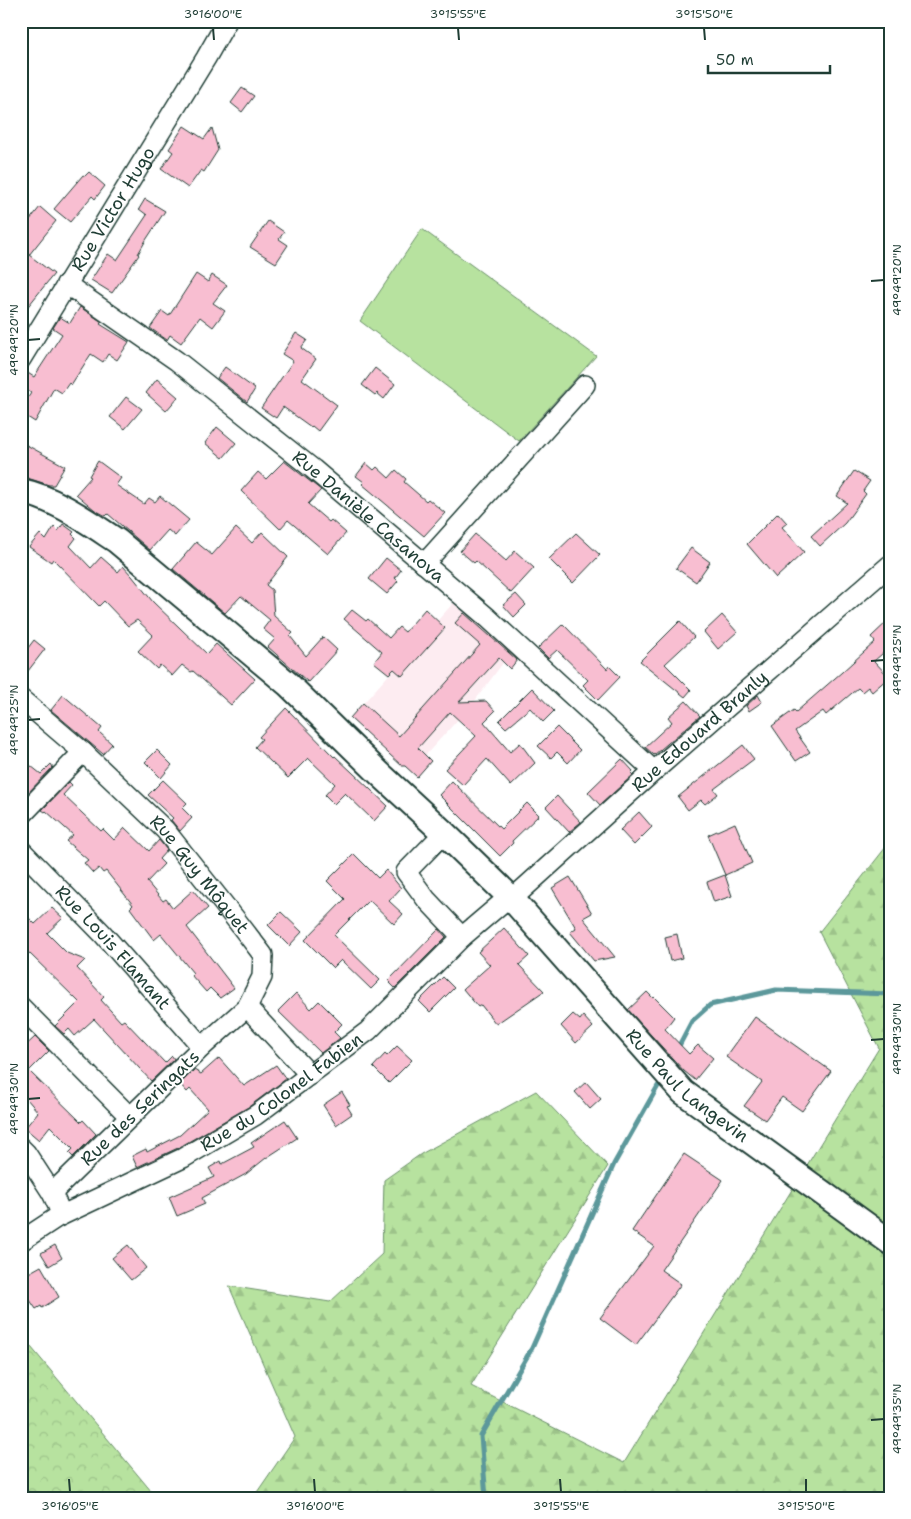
<svg xmlns="http://www.w3.org/2000/svg" width="911" height="1519" font-family="'Shantell Sans',sans-serif">
<style>
.built{fill:#fdecf1}
.grass{fill:#b7e29f;stroke:#6b906a}
.forest{fill:url(#forest-firs);stroke:#6b906a}
.park{fill:url(#park-crowns);stroke:#6b906a}
.lines{fill:none;stroke-linecap:round;stroke-linejoin:round}
.stream{stroke:#5c989b;stroke-width:5}
.building{fill:#f8bed1;stroke:#1f3d34}
.minor-casing{stroke:#1f3d34;stroke-width:22}
.major-casing{stroke:#1f3d34;stroke-width:28}
.minor{stroke:#fff;stroke-width:19}
.major{stroke:#fff;stroke-width:24}
.ticks{fill:none;stroke:#1f3d34;stroke-width:2}
.labels{text-anchor:middle;stroke-width:4;stroke-linejoin:round;paint-order:stroke}
.street-label{font-size:18px;fill:#1f3d34;stroke:#fff}
.neatline{fill:none;stroke:#1f3d34;stroke-width:2}
.ticks-label{font-size:12px;text-anchor:middle;fill:#1f3d34}
</style>
<defs>
<pattern id="forest-firs" width="22" height="20" patternUnits="userSpaceOnUse" patternTransform="scale(1.25)"><rect width="22" height="20" fill="#b7e29f"/><path d="M5 1l3.5 6h-7zM16 11l3.5 6h-7z" fill="#9dc38a"/></pattern>
<pattern id="park-crowns" width="20" height="18" patternUnits="userSpaceOnUse" patternTransform="scale(1.25)"><rect width="20" height="18" fill="#b7e29f"/><path d="M2 6a3 3 0 1 1 6 0M12 15a3 3 0 1 1 6 0" fill="none" stroke="#9dc38a"/></pattern>
</defs>
<rect width="100%" height="100%" fill="#fff"/>
<filter id="ink" filterUnits="userSpaceOnUse"><feTurbulence type="fractalNoise" baseFrequency=".02" numOctaves="2"/><feDisplacementMap in="SourceGraphic" scale="10" xChannelSelector="R" yChannelSelector="G"/><feConvolveMatrix kernelMatrix="1 2 1 2 8 2 1 2 1" color-interpolation-filters="sRGB"/></filter>
<g filter="url(#ink)">
<path class="built" d="M456 600 503 642 502 645 513 654 503 663 474 702 411 771 350 718Z"/>
<path class="grass" d="M422 229 596 356 519 441 360 321Z"/>
<path class="forest" d="M890 830V1498H253L295 1437 229 1286 330 1302 382 1254 384 1180 421 1154 536 1091 608 1166 471 1386 624 1463 879 1048 819 932 886 847Z"/>
<path class="park" d="M21 1335 152 1492 147 1498H54L49 1493 21 1491Z"/>
<g class="lines">
<g class="stream">
<path d="M672 1059 692 1021 710 1005 776 990 890 994"/>
<path d="M486 1498 481 1436 532 1348 614 1164 658 1086"/>
</g>
</g>
<g class="building">
<path d="M242 88 254 96 242 112 231 103Z"/>
<path d="M184 126 204 139 212 128 218 150 204 172 201 170 188 188 161 169 173 152 169 149Z"/>
<path d="M89 172 105 186 95 199 92 196 70 222 54 209 83 175 85 176Z"/>
<path d="M145 199 165 211 146 240 138 254 139 255 112 293 91 280 108 254 117 260 147 215 139 209Z"/>
<path d="M40 207 56 221 29 255 54 274 21 315V231Z"/>
<path d="M268 221 284 232 279 239 288 245 276 263 250 247Z"/>
<path d="M196 274 208 282 212 275 227 285 213 303 225 311 213 327 200 317 181 343 170 335 167 340 150 328 162 311 169 316Z"/>
<path d="M80 307 102 322 100 324 129 342 117 360 108 354 103 362 91 354 71 385 69 383 62 393 54 388 35 422 21 413V408L31 393 21 386V370H23L34 377 62 334 53 328 60 317 70 323Z"/>
<path d="M296 333 307 340 301 348 316 359 302 379 337 405 318 431 312 426 311 427 283 407 276 418 261 408 293 361 282 354Z"/>
<path d="M225 367 255 389 247 402 217 378Z"/>
<path d="M375 368 395 384 384 399 377 393 375 395 362 385Z"/>
<path d="M157 379 178 397 166 411 146 393Z"/>
<path d="M126 397 142 409 125 429 110 417Z"/>
<path d="M217 427 236 443 223 458 205 443Z"/>
<path d="M21 442 65 466 54 485H49L21 476Z"/>
<path d="M98 461 121 478 116 485 144 504 149 498 155 502 160 496 189 520 175 536 168 530 150 550 108 514 106 516 95 510 76 494 91 477 89 476Z"/>
<path d="M284 461 321 490 308 504 329 522 331 520 346 533 328 554 288 520 280 529 241 491 258 472 266 479Z"/>
<path d="M366 463 374 470 377 467 389 478 396 470 406 479 404 482 426 501 428 499 445 513 424 536 362 484 364 482 356 476Z"/>
<path d="M854 471 870 481 863 491 866 494 845 523 820 546 811 536 847 503 837 496Z"/>
<path d="M778 513 787 523 782 527 804 552 776 578 747 544Z"/>
<path d="M63 524 74 532 72 534 76 538 70 546 91 568 101 557 118 572 123 566 132 576 153 602 207 654 216 644 255 679 231 705 193 671 191 672 182 665 172 676 160 665 157 669 138 651 153 635 137 620 128 626 104 601 99 606 53 559 51 562 29 547 40 534 46 540 54 527 58 531Z"/>
<path d="M236 528 252 543 262 532 288 557 266 585 272 590 274 616 293 633 290 636 306 656 323 637 337 650 308 682 268 647 275 639 263 629 270 620 241 596 225 613 173 569 196 542 212 555Z"/>
<path d="M576 533 600 555 573 583 549 559Z"/>
<path d="M475 534 506 561 515 551 534 568 511 593 476 561 474 563 460 551Z"/>
<path d="M691 548 710 562 696 582 676 568Z"/>
<path d="M386 558 401 570 395 578 398 581 387 594 369 579Z"/>
<path d="M516 594 526 605 514 617 503 605Z"/>
<path d="M425 609 445 628 402 676 394 669 389 674 374 662 382 652 344 619 352 610 366 621 368 619 389 638 399 627 405 632Z"/>
<path d="M464 613 517 660 510 669 499 658 459 702 486 701 495 711 484 722 510 752 520 743 535 763 511 786 487 759 463 785 445 769 476 736 450 712 418 748 431 761 417 777 405 766H402L350 718 363 703 399 736 480 645 455 623Z"/>
<path d="M722 615 737 632 718 649 704 632Z"/>
<path d="M890 619V647L874 661 889 677 872 692 868 687 862 692 858 688 826 715 823 711 795 731 810 752 796 761 772 726 794 710 796 712 842 672 875 642 871 637Z"/>
<path d="M680 621 694 637 665 664 691 690 685 697 640 661Z"/>
<path d="M563 624 607 669 609 666 620 677 598 700 583 685 588 680 557 650 548 658 538 648Z"/>
<path d="M34 640 45 649 21 680V657Z"/>
<path d="M532 688 554 711 543 722 530 708 506 728 499 721Z"/>
<path d="M63 695 102 728 99 732 112 744 103 754 51 710Z"/>
<path d="M758 695 762 702 749 711 746 706Z"/>
<path d="M686 701 700 716 654 755 645 747 672 722 668 717Z"/>
<path d="M286 708 334 757 335 756 388 806 374 821 345 793 334 804 325 795 335 784 308 758 288 778 255 747 262 739 259 737Z"/>
<path d="M557 727 580 750 568 763 557 752 551 758 538 746Z"/>
<path d="M743 745 754 759 714 789 718 794 705 804 701 800 688 810 678 797Z"/>
<path d="M157 750 172 765 161 778 145 762Z"/>
<path d="M21 758 41 774 51 764 53 767 25 796 21 791Z"/>
<path d="M622 759 633 771 631 773 633 775 600 805 588 792Z"/>
<path d="M163 780 187 803 182 808 192 818 180 831 171 820 173 818 148 795Z"/>
<path d="M452 781 501 829 527 803 539 815 512 841 513 843 500 856 439 795Z"/>
<path d="M69 782 72 785 63 795 101 831 103 829 114 840 125 828 149 851 159 840 167 850 159 859 164 864 147 882 163 901 166 899 173 908 193 890 208 908 187 927 234 988 220 998 210 988 206 992 191 975 193 973 161 934 154 940 130 908 133 905 106 871 103 873 99 868 93 873 84 863 88 860 66 841 73 835 46 811 45 812 42 810Z"/>
<path d="M557 796 581 822 569 832 546 807Z"/>
<path d="M639 812 652 827 634 845 620 830Z"/>
<path d="M735 823 752 863 725 875 732 896 714 902 707 882 725 875 708 835Z"/>
<path d="M354 854 378 878 386 870 401 888 389 901 403 914 394 924 369 900 334 935 380 980 371 989 341 960 333 968 305 940 345 899 327 881Z"/>
<path d="M570 877 592 913 583 918 615 957 594 961 570 932 576 928 552 888Z"/>
<path d="M52 908 63 918 47 933 67 953 85 960 77 968 104 997 101 1000 121 1022 124 1020 165 1063 172 1056 174 1059 151 1081 94 1019 75 1036 69 1029 64 1034 55 1026 79 1002 28 952 21 959V910L35 924Z"/>
<path d="M281 912 302 932 289 946 268 925Z"/>
<path d="M504 928 529 956 519 965 544 991 496 1024 481 1005 478 1007 463 989 490 965 478 952Z"/>
<path d="M439 929 446 937 395 988 388 981Z"/>
<path d="M677 934 682 958 670 961 665 937Z"/>
<path d="M443 977 454 988 430 1012 419 1001Z"/>
<path d="M647 992 653 998 654 997 674 1017 665 1029 689 1054 698 1045 713 1058 695 1080 684 1071 628 1010Z"/>
<path d="M296 993 311 1009 319 1001 342 1024 334 1032 340 1038 321 1053 278 1011Z"/>
<path d="M573 1014 580 1020 583 1016 593 1027 576 1043 561 1026Z"/>
<path d="M755 1017 831 1071 802 1111 782 1097 765 1120 744 1106 762 1082 726 1057Z"/>
<path d="M35 1037 49 1051 29 1071 81 1122 83 1120 96 1134 73 1157 69 1153 73 1149 50 1126 39 1140 25 1128 38 1112 21 1092V1050Z"/>
<path d="M397 1046 412 1060 389 1083 373 1067 385 1054 387 1056Z"/>
<path d="M219 1058 244 1086 276 1065 286 1079 250 1106 178 1148 137 1167 132 1156 146 1149 147 1152 180 1135 208 1109 190 1089 187 1092 180 1084 194 1070 201 1074Z"/>
<path d="M586 1082 601 1099 590 1109 575 1092Z"/>
<path d="M342 1092 350 1105 347 1106 352 1114 336 1125 323 1105Z"/>
<path d="M285 1120 297 1138 266 1158 246 1174 202 1198 205 1204 177 1216 169 1197 214 1177 209 1168 221 1161 222 1164 254 1147 251 1143Z"/>
<path d="M684 1154 723 1180 661 1270 681 1284 636 1345 600 1318 654 1246 632 1231Z"/>
<path d="M55 1245 62 1258 49 1266 41 1253Z"/>
<path d="M128 1245 146 1268 131 1280 112 1258Z"/>
<path d="M41 1266 59 1297 42 1308 41 1306 36 1309 21 1287V1281L27 1278 25 1275Z"/>
</g>
<g class="lines">
<g class="minor-casing">
<g id="minor">
<path id="s1" d="M66 284 177 361 313 469 488 618 654 771"/>
<path id="s2" d="M21 359 206 58 227 21"/>
<path d="M424 564 585 385"/>
<path id="s3" d="M21 699 83 752 165 830 237 921 263 955 262 977 247 1007 202 1047 52 1193 62 1215"/>
<path d="M21 816 83 752"/>
<path d="M444 833 406 872 426 899 462 937"/>
<path id="s4" d="M21 850 102 933 202 1047"/>
<path d="M21 1007 130 1117"/>
<path d="M247 1007 310 1075"/>
<path d="M21 1148 26 1153 52 1193"/>
<path id="s5" d="M21 1241 56 1218 183 1158 256 1115 368 1031 462 937 502 903 512 899 654 771 890 565"/>
</g>
</g>
<g class="major-casing">
<g id="major">
<path id="s6" d="M21 491C55 498 88 522 117 541L288 684 380 774 444 833 512 899 683 1092 890 1242"/>
</g>
</g>
<use href="#minor" class="minor"/>
<use href="#major" class="major"/>
</g>
</g>
<path class="ticks" d="M213 28 214 40M458 28 459 40M704 28 705 40M871 281 884 280M28 340 40 339M871 661 884 660M28 720 40 719M871 1040 884 1039M28 1099 40 1098M871 1420 884 1419M69 1479 70 1492M314 1479 315 1492M560 1479 561 1492M806 1479V1492"/>
<g class="labels">
<g class="street-label">
<text dy="6" stroke="none"><textPath href="#s2" startOffset="176">Rue Victor Hugo</textPath></text>
<text dy="6" stroke="none"><textPath href="#s1" startOffset="382">Rue Danièle Casanova</textPath></text>
<text dy="6" stroke="none"><textPath href="#s5" startOffset="855">Rue Edouard Branly</textPath></text>
<text dy="6" stroke="none"><textPath href="#s3" startOffset="251">Rue Guy Môquet</textPath></text>
<text dy="6" stroke="none"><textPath href="#s4" startOffset="134">Rue Louis Flamant</textPath></text>
<text dy="6" stroke="none"><textPath href="#s6" startOffset="899">Rue Paul Langevin</textPath></text>
<text dy="6" stroke="none"><textPath href="#s5" startOffset="301">Rue du Colonel Fabien</textPath></text>
<text transform="translate(140 1108) rotate(-44)" y="6">Rue des Seringats</text>
</g>
</g>
<rect width="911" height="1519" fill="none" stroke="#fff" stroke-width="55"/>
<path d="M708 65v8h122v-8" fill="none" stroke="#1f3d34" stroke-width="2.5"/>
<text x="716" y="65" font-size="15" fill="#1f3d34" stroke="#ffffff" stroke-width="4" paint-order="stroke">50 m</text>
<rect x="28" y="28" width="856" height="1464" class="neatline"/>
<g class="ticks-label">
<text x="213" y="18">3°16'00"E</text>
<text x="458" y="18">3°15'55"E</text>
<text x="704" y="18">3°15'50"E</text>
<text transform="translate(897 280) rotate(-90)" y="4">49°49'20"N</text>
<text transform="translate(14 340) rotate(-90)" y="4">49°49'20"N</text>
<text transform="translate(897 660) rotate(-90)" y="4">49°49'25"N</text>
<text transform="translate(14 720) rotate(-90)" y="4">49°49'25"N</text>
<text transform="translate(897 1039) rotate(-90)" y="4">49°49'30"N</text>
<text transform="translate(14 1099) rotate(-90)" y="4">49°49'30"N</text>
<text transform="translate(897 1419) rotate(-90)" y="4">49°49'35"N</text>
<text x="70" y="1510">3°16'05"E</text>
<text x="315" y="1510">3°16'00"E</text>
<text x="561" y="1510">3°15'55"E</text>
<text x="806" y="1510">3°15'50"E</text>
</g>
</svg>
